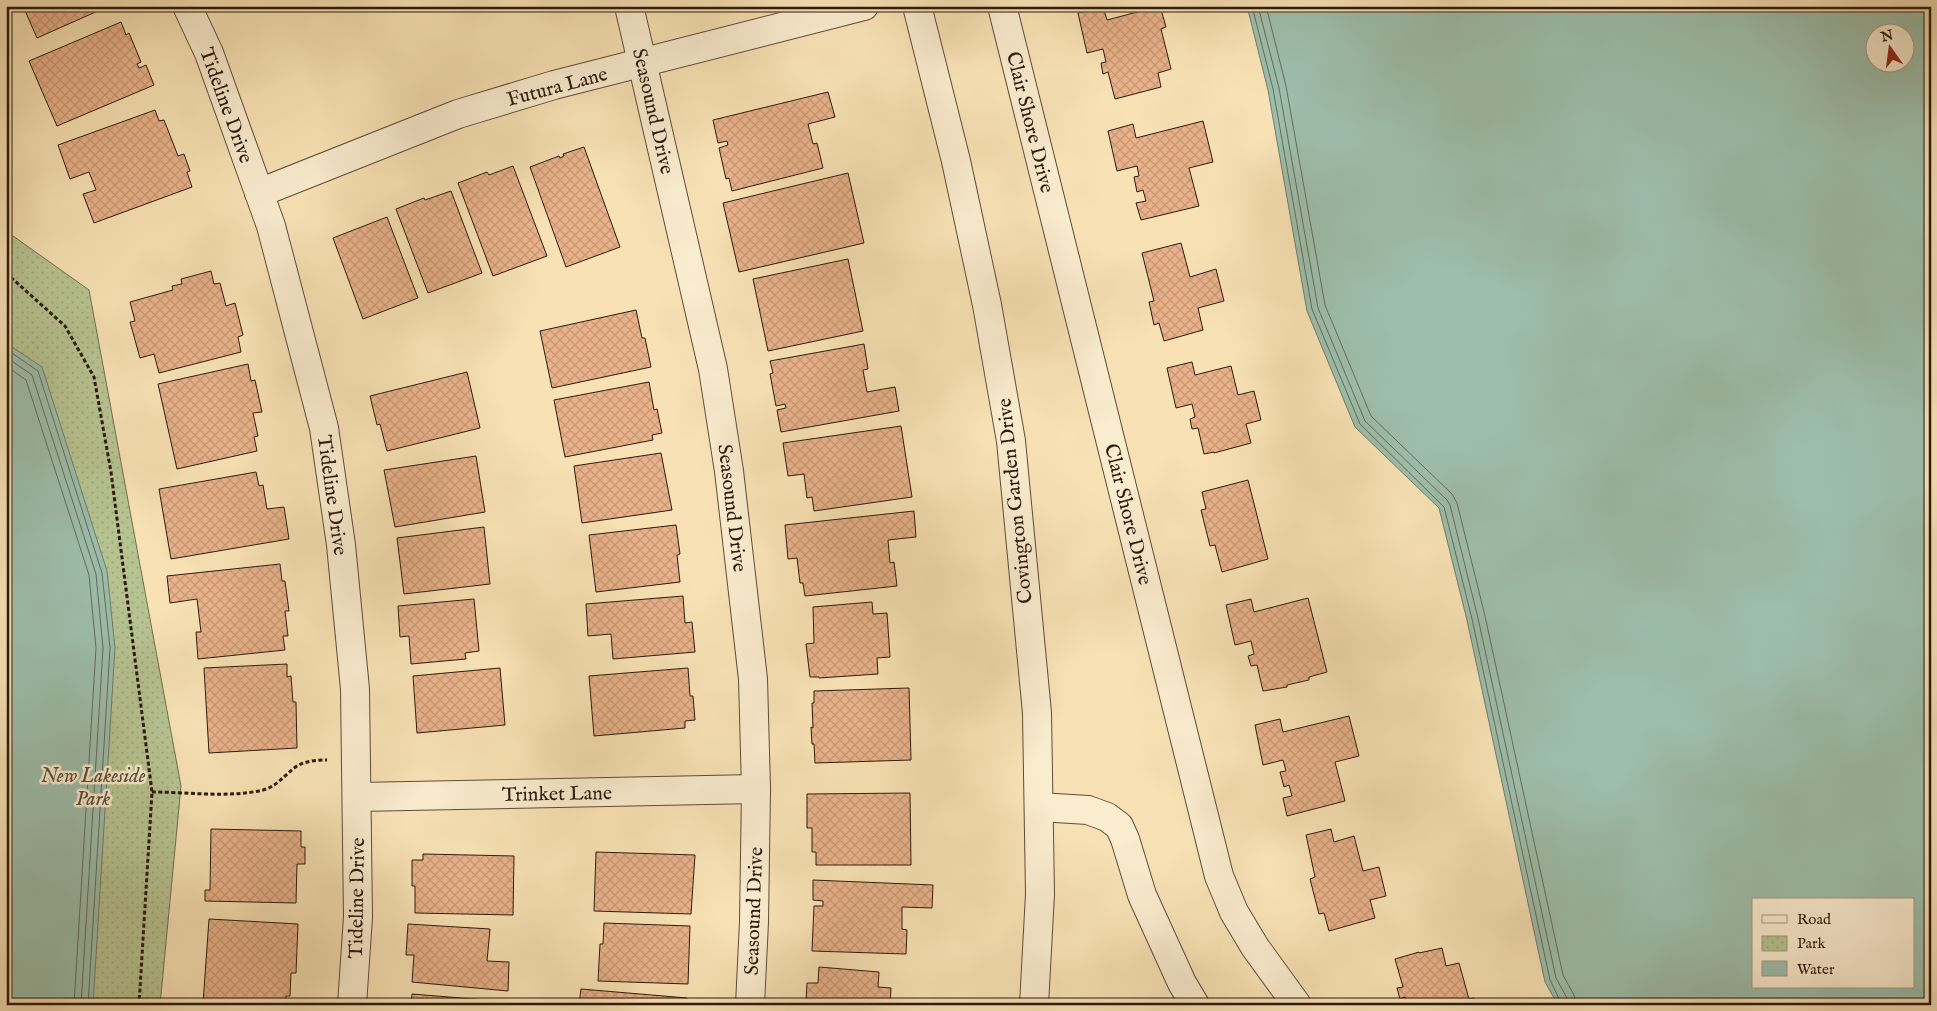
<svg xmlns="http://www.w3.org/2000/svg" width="1937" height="1011" font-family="'IM FELL English',serif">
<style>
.park{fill:url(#park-dots);stroke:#726f50}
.water{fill:#9dbeab;stroke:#707c6c;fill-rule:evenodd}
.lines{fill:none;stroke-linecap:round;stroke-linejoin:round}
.shore{stroke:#646c5c;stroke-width:1}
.building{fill:url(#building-cross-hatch);stroke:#2c1a0e}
.minor-casing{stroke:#5f4c38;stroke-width:30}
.path{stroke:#2c1a0e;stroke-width:3;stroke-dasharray:4 2.5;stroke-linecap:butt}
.minor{stroke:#faeccf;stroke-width:28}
.labels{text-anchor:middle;stroke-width:5;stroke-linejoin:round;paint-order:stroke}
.street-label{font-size:20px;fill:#2c1a0e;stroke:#faeccf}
.park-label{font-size:20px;font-style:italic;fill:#564d36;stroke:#faeccf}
</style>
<defs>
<pattern id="park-dots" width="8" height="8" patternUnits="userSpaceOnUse" patternTransform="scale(1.25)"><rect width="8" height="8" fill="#b7c492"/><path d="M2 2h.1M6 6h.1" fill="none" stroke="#9ea87d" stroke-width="1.8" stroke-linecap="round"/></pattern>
<pattern id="building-cross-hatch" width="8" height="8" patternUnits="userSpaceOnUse" patternTransform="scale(1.25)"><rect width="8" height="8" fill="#e9b28a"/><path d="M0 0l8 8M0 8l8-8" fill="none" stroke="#c89876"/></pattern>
</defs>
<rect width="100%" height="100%" fill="#f8e2b5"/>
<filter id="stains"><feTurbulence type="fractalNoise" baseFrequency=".004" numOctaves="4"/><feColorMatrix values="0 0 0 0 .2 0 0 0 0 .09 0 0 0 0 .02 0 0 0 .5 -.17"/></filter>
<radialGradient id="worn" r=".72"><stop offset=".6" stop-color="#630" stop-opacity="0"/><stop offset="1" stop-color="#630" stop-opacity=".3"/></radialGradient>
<path class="park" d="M6 231 89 290 181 786 160 1005H6Z"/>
<g class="water">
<path d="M1247 6H1931V1005H1558L1545 982 1467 620 1439 508 1355 427 1307 311 1268 90ZM1874 32H1904V62H1874ZM1753 900H1913V987H1753Z"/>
<path d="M6 343 42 367 107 571 115 648 93 1005H6Z"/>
</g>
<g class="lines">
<g class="shore">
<path d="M1252 6 1273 89 1312 309 1360 424 1444 507 1472 619 1550 980 1562 1005"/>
<path d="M1258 6 1279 88 1318 308 1365 421 1447 500 1450 505 1478 618 1556 978 1567 998 1568 1005"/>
<path d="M1266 6 1286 86 1325 305 1371 416 1452 494 1457 503 1485 616 1563 975 1574 995 1576 1005"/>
<path d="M6 349 38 371 102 573 110 648 88 1005"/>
<path d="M6 357 32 375 96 574 103 648 81 1005"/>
<path d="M6 366 26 380 89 575 96 648 74 1005"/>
</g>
</g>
<g class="building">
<path d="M23 6H109L37 38Z"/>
<path d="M1103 6 1107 20 1160 6 1166 27 1161 29 1171 69 1158 73 1161 87 1115 99 1108 72 1103 74 1101 63 1106 62 1103 49 1087 53 1078 13Z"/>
<path d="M121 22 126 35 129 33 141 62 137 64 139 68 146 65 154 85 57 126 29 61Z"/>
<path d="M828 92 835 117 808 124 813 144 817 143 823 168 732 191 729 178 726 179 719 148 728 145 727 141 718 143 713 120Z"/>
<path d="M155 110 159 121 164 120 178 156 184 154 190 171 187 172 192 187 94 223 83 194 96 190 89 172 70 179 58 145Z"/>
<path d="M1203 121 1213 162 1189 168 1199 206 1141 220 1136 203 1146 201 1143 190 1137 192 1134 177 1139 176 1137 166 1117 171 1108 131 1133 124 1136 138Z"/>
<path d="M584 147 620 247 566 267 530 167 559 156 560 158 564 156 563 154Z"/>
<path d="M513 166 547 256 493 276 458 183 487 172 489 175Z"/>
<path d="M848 173 864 243 739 272 723 203Z"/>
<path d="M451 191 482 273 428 293 396 209 424 198 425 200Z"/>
<path d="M387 217 418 298 363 319 333 238Z"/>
<path d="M1181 243 1190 277 1216 269 1224 301 1198 308 1203 330 1164 341 1159 323 1154 325 1149 302 1154 301 1142 253Z"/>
<path d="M848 259 863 331 768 351 753 279Z"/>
<path d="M211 271 214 284 220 283 226 306 235 303 243 335 238 337 241 352 159 373 154 354 140 358 130 322 135 321 130 302 173 290 172 286 182 284 181 279Z"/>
<path d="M636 310 642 338H645L651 367 552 388 540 331Z"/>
<path d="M864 344 868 369 863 370 867 392 895 387 899 411 781 432 777 410 786 408 785 404 776 406 770 374 773 373 770 361Z"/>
<path d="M1192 362 1195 375 1231 366 1238 395 1254 391 1261 420 1246 424 1251 443 1214 453V452L1204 454 1198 428 1192 429 1190 419 1195 417 1192 404 1176 408 1167 368Z"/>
<path d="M248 364 251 381 255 380 262 412 253 413 258 436 254 437 257 451 177 469 158 384Z"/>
<path d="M467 372 480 428 387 451 380 424 377 425 370 396Z"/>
<path d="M649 382 654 410 657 409 662 433 652 435 653 440 565 457 554 400Z"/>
<path d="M901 426 912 497 814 511 812 497 807 498 804 474 788 476 783 443Z"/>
<path d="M661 453 672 510 582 523 574 466Z"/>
<path d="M476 456 485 512 395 527 384 470Z"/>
<path d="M256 472 259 486 263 485 267 509 284 507 289 539 171 559 159 489Z"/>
<path d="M1248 480 1268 559 1222 572 1215 545 1210 546 1201 510 1206 509 1202 492Z"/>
<path d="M914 511 916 537 888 540 890 563 894 562 897 586 805 596 803 583H800L797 558 788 559 785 525Z"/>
<path d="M676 525 680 554 677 555 680 582 596 592 589 535Z"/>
<path d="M484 527 490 584 404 594 397 538Z"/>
<path d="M280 564 282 581H285L289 611H285L288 636H283L285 650 198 659 196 632H201L197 599 170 603 167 576Z"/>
<path d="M683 596 685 623 692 622 695 652 613 659 611 634 588 636 586 604Z"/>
<path d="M1308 598 1327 672 1309 677V680L1287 685V687L1263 691 1257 665 1251 666 1248 656 1254 654 1251 641 1235 645 1226 605 1251 599 1254 612Z"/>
<path d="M474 599 479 651 465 653 466 659 411 664 409 636 400 637 398 606Z"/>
<path d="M872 602 873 614 887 613 890 657 877 658 878 674 819 678V677H810L806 644 814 643 813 607Z"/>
<path d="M287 664V677L291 676 293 702H296L297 748 209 753 204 668Z"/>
<path d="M500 668 505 725 417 733 413 676Z"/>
<path d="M688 668 690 696H693L695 720 685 721V728L594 736 589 676Z"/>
<path d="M909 688 911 760 815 763 814 744H812L811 727 813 728 812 703H814V691Z"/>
<path d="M1349 716 1359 756 1335 762 1345 801 1287 816 1283 798 1292 796 1289 785 1284 787 1280 772 1286 771 1283 760 1263 765 1255 725 1280 719 1283 732Z"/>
<path d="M910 793 911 865H816V852H812V828H807V794Z"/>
<path d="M211 829 301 831V847H305V864H297L296 903 205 901V890H210Z"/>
<path d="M1331 829 1334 842 1354 836 1363 871 1379 867 1386 896 1370 900 1375 918 1329 931 1324 913 1319 914 1310 879 1315 877 1306 835Z"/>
<path d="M596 852 695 855 691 914 594 911Z"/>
<path d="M423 854 514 856 513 915 415 913V886H412V860H423Z"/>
<path d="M813 880 933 885 932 908 902 907V929L907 930 906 954 812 951 814 906H823V901L813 900Z"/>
<path d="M209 919 298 924 296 973H291L290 996H286L285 1005 203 1004Z"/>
<path d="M604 923 690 926 688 984 598 981 600 944H603Z"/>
<path d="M408 924 490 929 487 961 509 962 508 991 412 982 414 955H406Z"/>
<path d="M1442 948 1446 966 1459 963 1469 999 1474 998 1475 1005H1407L1405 997 1400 999 1397 988 1403 987 1395 959 1419 952V953Z"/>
<path d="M819 967 879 972 878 987 891 988 890 1005H815V1002L806 1001 807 983H818Z"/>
<path d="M581 989 687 998 686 1005H579Z"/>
<path d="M412 994 498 1001 497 1005H411Z"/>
</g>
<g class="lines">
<g class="minor-casing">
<g id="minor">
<path d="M187 6 209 53 271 226 324 428 341 545 355 689 358 917 352 1005"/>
<path d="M629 6 713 369 729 471 753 679 756 789 754 922 750 1005"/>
<path d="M917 6 956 161 987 305 1011 441 1037 713 1040 894 1034 1005"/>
<path d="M1002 6 1219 876 1234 912 1255 947 1297 1005"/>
<path d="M259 193 458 114 554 85 864 6"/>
<path d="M358 797 756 789"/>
<path d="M1039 807 1088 810 1107 817 1119 826 1125 839 1142 895 1182 983 1195 1005"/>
</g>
</g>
<g class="path">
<path d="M6 273 65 326 94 377 111 472 152 792 139 1005"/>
<path d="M152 792C187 792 229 798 263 790 278 786 285 774 297 766 305 761 318 760 327 760"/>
</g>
<use href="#minor" class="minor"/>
</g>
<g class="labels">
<g class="street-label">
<text transform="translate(557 86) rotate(-15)" y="7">Futura Lane</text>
<text transform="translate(227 105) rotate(70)" y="7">Tideline Drive</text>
<text transform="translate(654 111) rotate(77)" y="7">Seasound Drive</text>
<text transform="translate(1031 122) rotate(76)" y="7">Clair Shore Drive</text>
<text transform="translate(333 495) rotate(82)" y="7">Tideline Drive</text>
<text transform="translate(1014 501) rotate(-96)" y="7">Covington Garden Drive</text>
<text transform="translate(733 508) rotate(83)" y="7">Seasound Drive</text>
<text transform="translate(1129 514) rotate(76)" y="7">Clair Shore Drive</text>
<text transform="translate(557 793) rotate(-1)" y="7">Trinket Lane</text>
<text transform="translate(356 898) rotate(-89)" y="7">Tideline Drive</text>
<text transform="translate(753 911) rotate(-88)" y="7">Seasound Drive</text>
</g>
<g class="park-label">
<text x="93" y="782">New Lakeside<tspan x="93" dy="23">Park</tspan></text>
</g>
</g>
<rect width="1937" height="1011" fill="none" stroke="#f8e2b5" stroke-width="25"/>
<rect x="8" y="8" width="1922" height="996" fill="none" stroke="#2c1a0e" stroke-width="2.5"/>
<rect x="12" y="12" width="1912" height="986" fill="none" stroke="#2c1a0e"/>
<rect x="1752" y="898" width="162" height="90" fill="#faeccf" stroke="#a89882"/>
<rect x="1762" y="915" width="25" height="8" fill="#faeccf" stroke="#a89882"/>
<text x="1797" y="924" font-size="15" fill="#2c1a0e">Road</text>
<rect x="1762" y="936" width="25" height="15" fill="url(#park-dots)" stroke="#a89882"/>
<text x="1797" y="948" font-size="15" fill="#2c1a0e">Park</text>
<rect x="1762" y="961" width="25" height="15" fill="#9dbeab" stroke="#a89882"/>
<text x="1797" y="974" font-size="15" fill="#2c1a0e">Water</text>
<g transform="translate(1890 48) rotate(346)"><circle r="24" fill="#faeccf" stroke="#a89882"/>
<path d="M0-4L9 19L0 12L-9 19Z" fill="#8f2418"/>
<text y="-8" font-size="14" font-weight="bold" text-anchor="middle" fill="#2c1a0e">N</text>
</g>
<rect width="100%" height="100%" filter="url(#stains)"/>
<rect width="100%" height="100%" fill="url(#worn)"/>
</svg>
